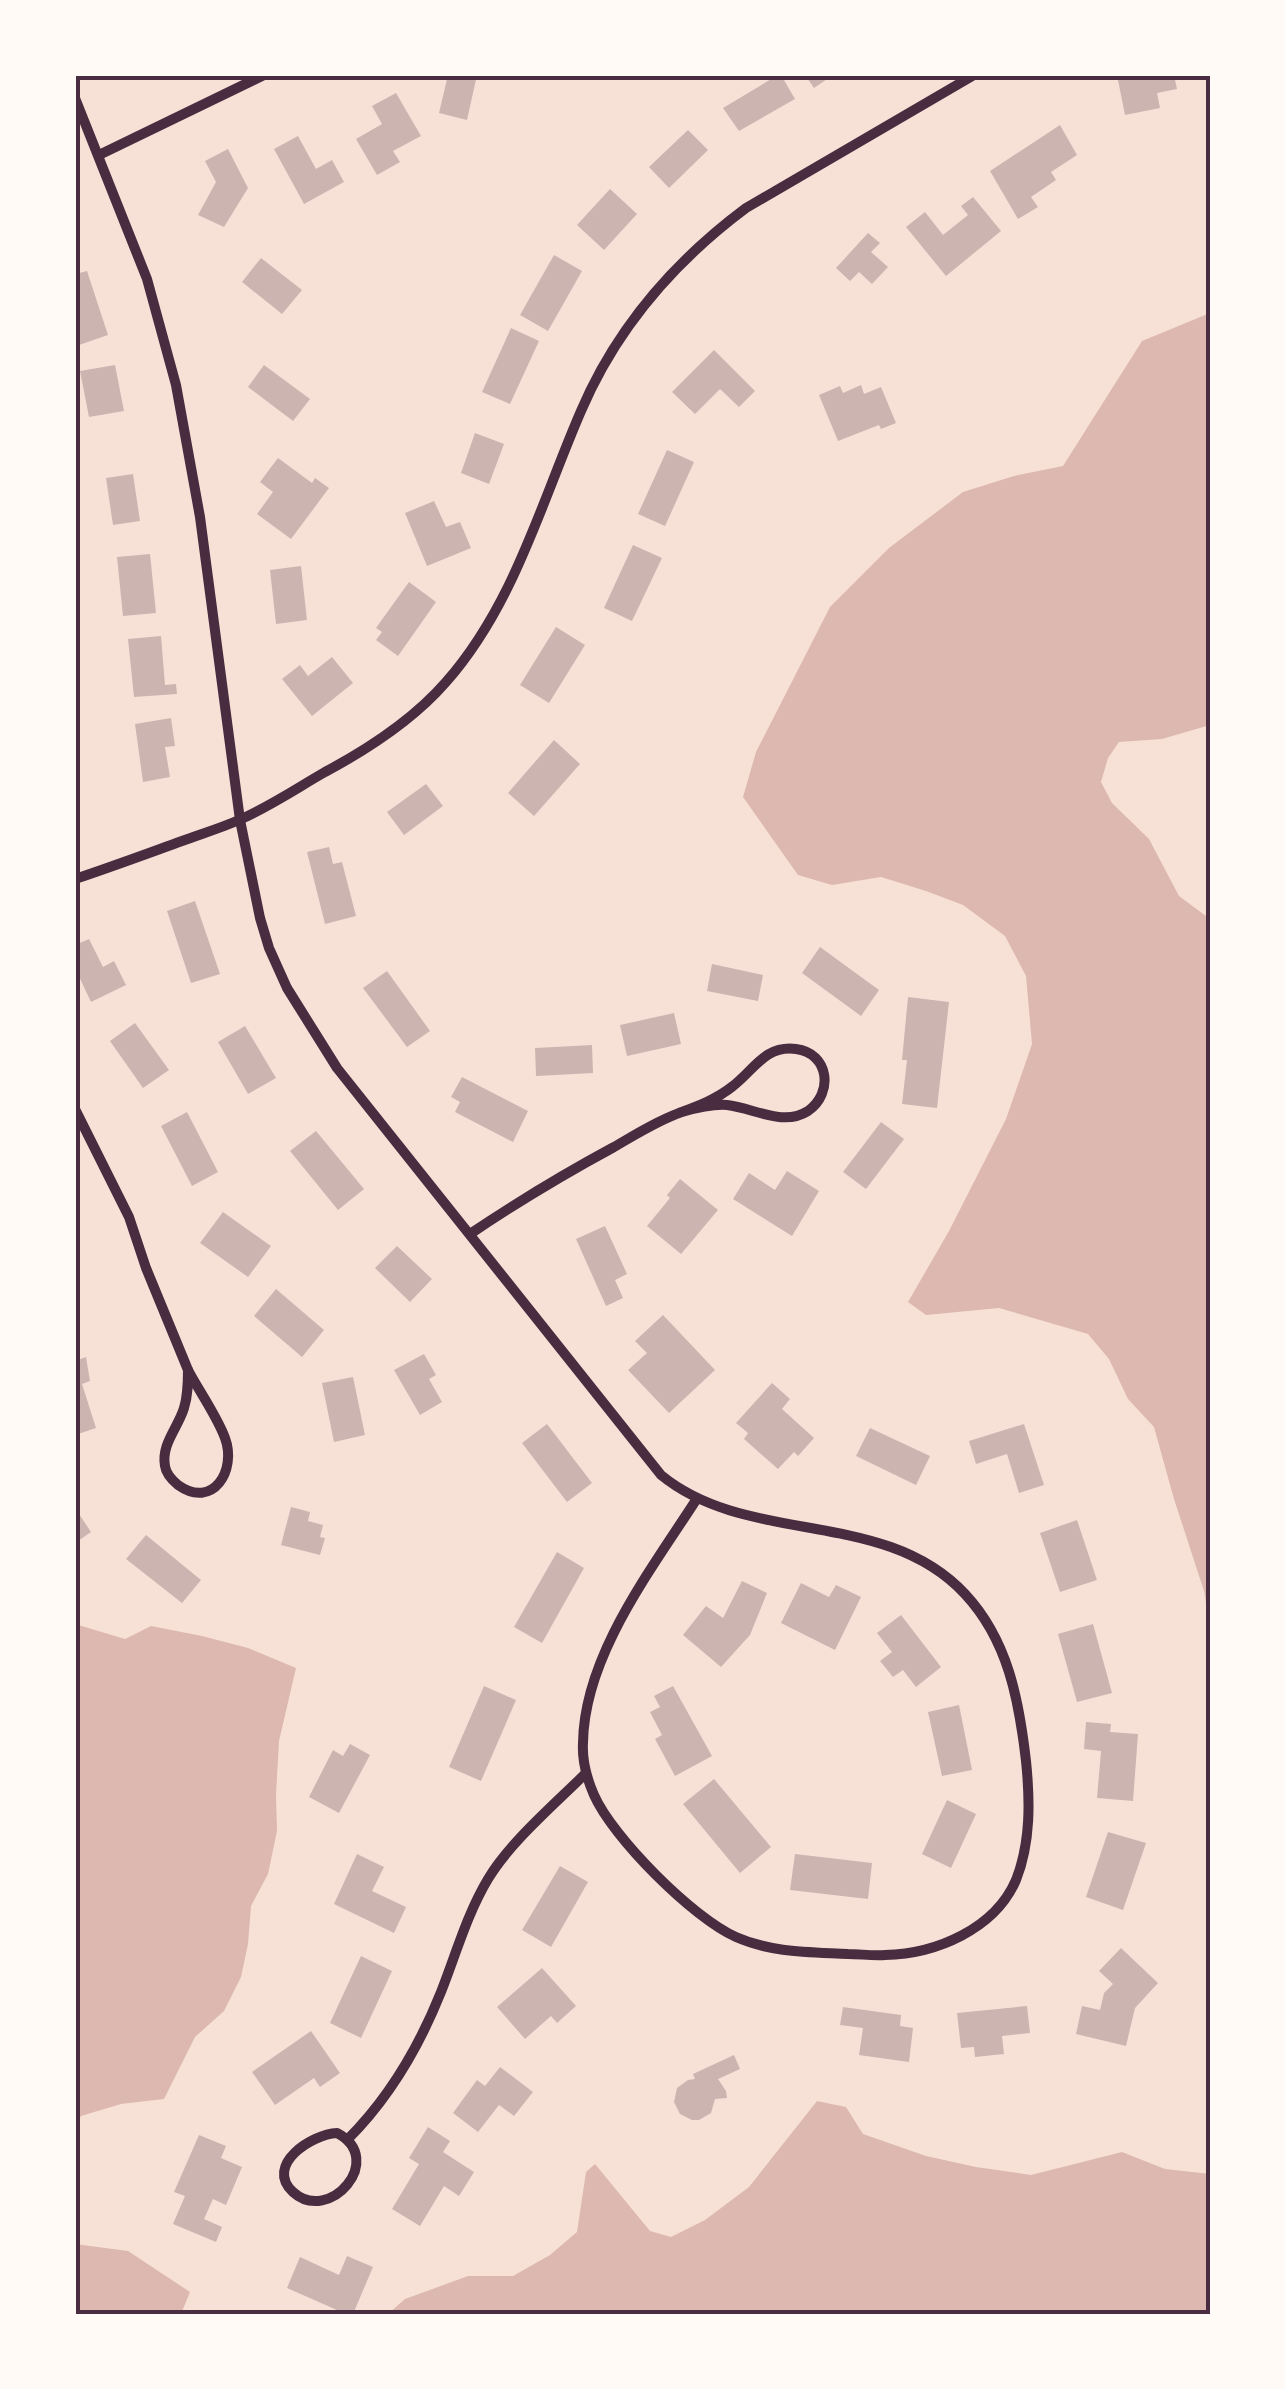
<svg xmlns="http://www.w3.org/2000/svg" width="1285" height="2389" font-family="Roboto,sans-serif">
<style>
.water{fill:#dcb8b0}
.building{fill:#ccb4b1}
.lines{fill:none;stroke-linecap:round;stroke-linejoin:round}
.minor{stroke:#4a2c40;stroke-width:10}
.neatline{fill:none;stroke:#4a2c40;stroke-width:4}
</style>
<rect width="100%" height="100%" fill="#f7e1d7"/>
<g class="water">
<path d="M1210 313V725L1162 739 1119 742 1108 758 1101 782 1112 803 1149 839 1179 896 1210 919V1626L1204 1591 1174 1499 1154 1427 1128 1399 1109 1359 1088 1334 999 1308 926 1315 908 1302 949 1231 1006 1119 1032 1044 1026 976 1005 936 963 905 926 891 881 877 832 885 798 875 743 797 756 752 830 607 889 548 963 492 1014 476 1063 466 1142 341Z"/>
<path d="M75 1624 125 1639 151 1626 202 1636 248 1648 296 1668 279 1741 276 1795 277 1831 268 1874 251 1906 248 1944 241 1977 224 2011 195 2037 164 2099 121 2104 81 2116 75 2128Z"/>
<path d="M817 2101 846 2107 863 2134 926 2156 976 2167 1031 2175 1122 2152 1165 2169 1210 2174V2314H388L405 2299 468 2276H513L550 2255 577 2232 586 2172 595 2164 650 2231 671 2237 705 2220 749 2187Z"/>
<path d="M75 2244 128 2251 190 2292 181 2314H75Z"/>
</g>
<g class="building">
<path d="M448 75H477L467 120 439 113Z"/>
<path d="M778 75H781L795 99 739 131 723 108Z"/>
<path d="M805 75H833L814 88Z"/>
<path d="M1117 75H1174L1177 89 1157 93 1160 108 1125 115Z"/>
<path d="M396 93 421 136 393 151 400 162 377 175 356 139 382 124 372 106Z"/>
<path d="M1060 125 1077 155 1051 172 1056 180 1031 197 1038 207 1018 219 990 171Z"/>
<path d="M688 130 708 150 669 188 649 167Z"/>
<path d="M298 136 316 169 332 160 344 182 304 204 274 149Z"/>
<path d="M228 149 248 188 224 227 198 215 216 182 205 161Z"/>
<path d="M610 189 637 214 604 250 577 225Z"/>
<path d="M973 197 1001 231 946 276 906 227 925 212 943 235 968 215 961 206Z"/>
<path d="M868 233 880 243 871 252 888 267 872 284 859 272 850 281 836 268Z"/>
<path d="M554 255 582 271 548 331 520 315Z"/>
<path d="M261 258 302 290 282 314 242 282Z"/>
<path d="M87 271 108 335 79 345 75 333V274Z"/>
<path d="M511 328 539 341 510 404 482 392Z"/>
<path d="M714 350 755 391 739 407 720 389 695 414 672 392Z"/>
<path d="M115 365 124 411 89 417 80 371Z"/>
<path d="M264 365 310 399 293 421 248 387Z"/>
<path d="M861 385 864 394 881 387 896 423 881 429 879 425 838 441 819 395 840 386 843 393Z"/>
<path d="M475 433 504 444 489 484 461 473Z"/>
<path d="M667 450 694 462 665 526 638 514Z"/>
<path d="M278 458 312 483 315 478 329 488 291 539 257 514 273 492 260 482Z"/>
<path d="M133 474 140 521 113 525 106 478Z"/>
<path d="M434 501 446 527 460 522 471 548 427 566 405 513Z"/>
<path d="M633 545 662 558 632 621 604 608Z"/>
<path d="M150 554 156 613 123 616 117 557Z"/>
<path d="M301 566 307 620 276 624 270 570Z"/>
<path d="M409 582 436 602 398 656 376 640 382 632 376 628Z"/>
<path d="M556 627 585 645 549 703 520 685Z"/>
<path d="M161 636 165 685 176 684 177 694 134 697 128 639Z"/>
<path d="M332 657 353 683 312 716 282 679 300 665 308 676Z"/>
<path d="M171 718 175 746 165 747 170 777 143 782 135 724Z"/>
<path d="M554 740 580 764 534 816 508 793Z"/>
<path d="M426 784 443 806 404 835 387 812Z"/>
<path d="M329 847 333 864 342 862 356 916 325 924 307 852Z"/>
<path d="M195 901 220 974 191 983 167 911Z"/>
<path d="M89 939 103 967 114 961 126 985 91 1002 75 968V945Z"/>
<path d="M820 947 879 990 861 1016 802 973Z"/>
<path d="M712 964 763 975 758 1001 707 991Z"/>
<path d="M387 971 430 1031 407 1047 363 988Z"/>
<path d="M908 997 949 1002 937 1108 902 1104 907 1060H902Z"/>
<path d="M674 1013 681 1044 627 1056 620 1025Z"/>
<path d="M135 1023 169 1070 143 1088 110 1041Z"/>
<path d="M245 1026 276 1078 248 1094 218 1042Z"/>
<path d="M592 1045 593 1073 536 1076 535 1048Z"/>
<path d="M462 1077 528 1111 513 1142 455 1112 460 1102 451 1097Z"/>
<path d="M187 1112 218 1172 192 1186 161 1126Z"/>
<path d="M881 1122 904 1139 866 1189 843 1172Z"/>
<path d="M316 1131 364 1189 338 1210 290 1151Z"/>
<path d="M787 1171 819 1191 792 1236 733 1199 749 1173 775 1190Z"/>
<path d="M680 1179 718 1210 681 1254 647 1226 670 1198 667 1195Z"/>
<path d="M223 1212 271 1246 248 1277 200 1243Z"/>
<path d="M605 1226 627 1274 615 1280 623 1298 606 1306 576 1239Z"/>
<path d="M397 1246 432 1279 410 1302 375 1268Z"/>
<path d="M276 1289 324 1330 302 1357 254 1316Z"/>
<path d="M663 1315 715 1370 669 1413 628 1370 647 1353 635 1341Z"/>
<path d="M424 1354 436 1375 429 1379 442 1402 420 1415 394 1370Z"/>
<path d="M86 1357 90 1381 82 1384 96 1428 75 1435V1361Z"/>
<path d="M353 1377 365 1435 334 1442 322 1383Z"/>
<path d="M772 1383 790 1399 782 1409 814 1438 798 1456 794 1452 778 1469 744 1439 748 1433 736 1423Z"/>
<path d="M547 1424 592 1483 567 1502 522 1443Z"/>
<path d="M1024 1424 1044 1485 1019 1493 1007 1454 976 1464 969 1441Z"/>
<path d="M870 1428 930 1456 916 1485 856 1456Z"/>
<path d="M291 1507 310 1512 308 1521 323 1525 320 1537 325 1538 320 1555 281 1545Z"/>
<path d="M75 1508 91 1532 75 1543Z"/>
<path d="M1077 1520 1097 1580 1060 1592 1040 1533Z"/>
<path d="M146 1535 201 1580 182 1603 126 1559Z"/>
<path d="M557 1552 584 1568 542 1643 514 1627Z"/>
<path d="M742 1581 767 1593 750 1635 721 1667 683 1635 706 1606 723 1618Z"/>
<path d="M801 1583 829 1597 836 1585 861 1597 835 1650 781 1623Z"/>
<path d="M901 1615 941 1667 916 1687 903 1670 893 1677 880 1661 892 1652 877 1633Z"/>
<path d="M1093 1624 1112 1693 1077 1702 1058 1634Z"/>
<path d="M484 1686 516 1700 481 1781 449 1767Z"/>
<path d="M673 1686 712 1756 675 1776 655 1739 662 1735 650 1712 660 1707 654 1696Z"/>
<path d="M959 1705 972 1770 942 1776 928 1712Z"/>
<path d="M1086 1722 1111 1724 1110 1732 1138 1734 1133 1801 1097 1798 1101 1751 1084 1749Z"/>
<path d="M350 1744 370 1755 339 1813 309 1797 333 1750 343 1756Z"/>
<path d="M714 1779 771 1847 740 1873 683 1804Z"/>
<path d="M947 1800 976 1814 951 1868 922 1854Z"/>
<path d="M1108 1832 1146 1843 1123 1910 1086 1897Z"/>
<path d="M357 1854 384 1867 372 1891 406 1907 394 1933 334 1904Z"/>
<path d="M795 1854 872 1863 868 1899 790 1890Z"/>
<path d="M560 1866 588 1882 551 1947 522 1930Z"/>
<path d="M1121 1948 1158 1983 1135 2008 1126 2046 1076 2034 1082 2006 1100 2010 1104 1993 1113 1984 1099 1971Z"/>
<path d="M361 1956 392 1971 361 2038 330 2023Z"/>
<path d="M542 1968 576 2006 557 2023 551 2016 525 2039 497 2007Z"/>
<path d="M1027 2006 1030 2033 1002 2036 1004 2054 975 2057 974 2047 961 2048 957 2013Z"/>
<path d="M843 2007 901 2015 900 2026 913 2028 909 2062 859 2055 863 2028 840 2025Z"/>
<path d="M311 2031 340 2073 320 2087 314 2078 275 2105 252 2072Z"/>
<path d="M734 2055 740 2069 718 2079 726 2091 727 2098 715 2099 711 2113 699 2120H692L680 2114 674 2102 677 2088 688 2080 695 2079 693 2074Z"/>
<path d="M500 2067 533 2092 514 2116 499 2105 478 2132 453 2113 477 2080 485 2086Z"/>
<path d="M428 2127 450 2141 443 2152 474 2172 459 2196 444 2186 420 2226 392 2209 419 2164 409 2158Z"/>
<path d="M199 2135 226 2146 221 2158 242 2167 226 2205 213 2199 204 2219 222 2227 216 2242 173 2224 185 2196 174 2192Z"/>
<path d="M347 2256 373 2267 353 2314H346L287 2288 300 2257 339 2275Z"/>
</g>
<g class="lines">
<g class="minor">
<path d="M75 98 147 279 176 385 200 517 240 820 260 918 269 948 287 988 337 1068 661 1475C749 1547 884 1507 965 1594 1008 1640 1019 1700 1026 1761 1030 1800 1031 1842 1016 1880 995 1929 936 1954 885 1955 873 1956 860 1954 848 1954 810 1952 772 1953 736 1937 693 1918 613 1838 594 1795 587 1779 582 1760 583 1743 584 1656 651 1570 696 1500"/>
<path d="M99 155 264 75"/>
<path d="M75 879C111 867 146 854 182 841 201 834 221 828 239 820 269 807 297 788 325 772 370 748 413 720 446 682 514 605 541 503 581 411 616 329 675 261 746 208L974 75"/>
<path d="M75 1109 129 1217 146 1268 188 1370"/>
<path d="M470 1234C516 1203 564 1174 614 1147 635 1135 658 1120 682 1112 696 1108 712 1104 727 1105 754 1108 783 1127 808 1111 834 1093 829 1053 796 1049 765 1045 754 1070 733 1086 717 1099 698 1106 679 1113"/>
<path d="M188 1370C199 1391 217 1416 225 1438 237 1470 213 1510 178 1485 172 1480 166 1474 165 1466 161 1444 178 1428 184 1408 188 1395 188 1383 188 1370Z"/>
<path d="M337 2133C387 2159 329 2225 293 2192 264 2165 312 2134 337 2133Z"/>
<path d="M348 2139C390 2097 419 2047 441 1992 456 1954 467 1914 488 1879 510 1842 555 1804 586 1773"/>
</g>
</g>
<rect width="1285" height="2389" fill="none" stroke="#fffaf5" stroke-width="155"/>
<rect x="78" y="78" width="1130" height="2234" class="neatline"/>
</svg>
